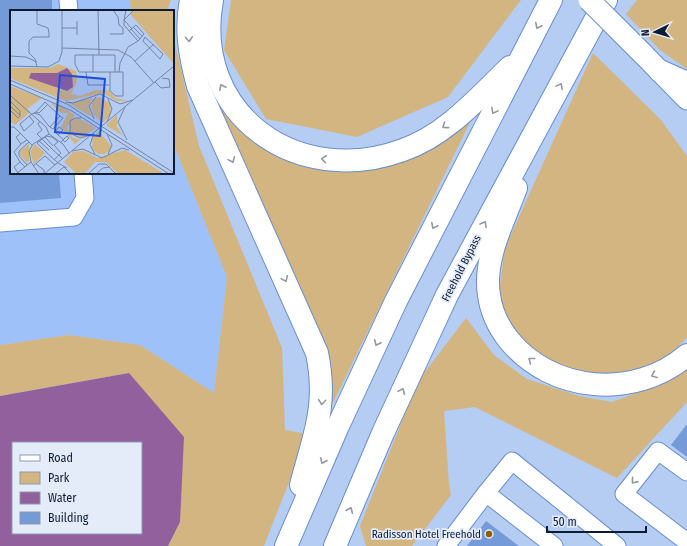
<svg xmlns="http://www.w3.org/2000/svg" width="687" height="546" font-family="'Fira Sans Condensed',sans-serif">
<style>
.built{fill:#9ec1f9}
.green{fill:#d3b581}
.water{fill:#91609d;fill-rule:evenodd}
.building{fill:#759ad8}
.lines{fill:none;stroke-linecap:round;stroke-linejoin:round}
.minor-casing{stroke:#698ecb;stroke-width:19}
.major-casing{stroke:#698ecb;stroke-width:23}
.highway-casing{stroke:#698ecb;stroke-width:24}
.minor{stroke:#fff;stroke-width:17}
.major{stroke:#fff;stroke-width:21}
.highway{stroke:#fff;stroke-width:22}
.major-bridge-casing{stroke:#698ecb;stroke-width:23;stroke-linecap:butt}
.major-bridge{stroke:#fff;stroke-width:21}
.oneway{stroke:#9399a3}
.poi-dot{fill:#896100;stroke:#e4ecfa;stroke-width:1.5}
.labels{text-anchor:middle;stroke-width:3.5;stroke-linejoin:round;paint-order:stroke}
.street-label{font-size:11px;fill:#0e1c33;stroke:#e4ecfa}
.poi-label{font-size:11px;fill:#0e1c33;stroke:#e4ecfa;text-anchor:end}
.inset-road{fill:none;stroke:#7286a6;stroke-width:1}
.view{fill:#1d4ed8;fill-opacity:0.15;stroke:#1d4ed8;stroke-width:2}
.inset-edge{fill:none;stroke:#0e1c33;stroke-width:2}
</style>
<rect width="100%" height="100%" fill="#b5ccf3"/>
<path class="built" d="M0 0H130L131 11H11V173H173V143L227 277 214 393 140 345 70 335 0 345Z"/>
<g class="green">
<path d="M130 0H171L167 11H131Z"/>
<path d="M231 0H521L448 97 357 137 266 119 224 50Z"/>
<path d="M637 0H687V69L660 50 626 14Z"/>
<path d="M173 35 199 146 282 348 285 430 307 434V436L264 546H168L180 522 129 373 0 396V345L69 335 140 345 214 393 227 277 173 143Z"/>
<path d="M593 53 661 120 687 156V337L670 356 621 376 559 370 512 333 498 306 504 250Z"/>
<path d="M208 87 235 126 287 160 357 171 419 154 473 116 327 415 326 368Z"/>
<path d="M466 318 494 355 527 379 579 396 612 402 663 383 687 367V402L617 478 475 407 444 411 449 484 451 495 412 546H366L360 526 418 381Z"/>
</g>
<path class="water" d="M129 373 184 437 180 522 168 546H0V396ZM13 443H141V533H13Z"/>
<g class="building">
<path d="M0 0H52V11H11V173H59L61 198 0 203Z"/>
<path d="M687 424V457L671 445Z"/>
<path d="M486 521 519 546H467Z"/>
</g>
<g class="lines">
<g class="minor-casing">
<g id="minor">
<path d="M68 0 69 11"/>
<path d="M0 223 74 217 85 198 83 173"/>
<path d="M687 472 658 451 624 494 687 542"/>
<path d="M486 493 512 461 617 546"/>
<path d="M446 546 486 493 554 546"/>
</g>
</g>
<g class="major-casing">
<path id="major" d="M643 54 687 99"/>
</g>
<g class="highway-casing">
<g id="highway">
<path d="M191 0C185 30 190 57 198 86L317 353C328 406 314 435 301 485"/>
<path d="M212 0C191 115 298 189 403 150 446 135 478 98 510 67"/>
<path d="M660 71 687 83"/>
<path d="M516 188C504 221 483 259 489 295 491 311 498 326 508 339 551 393 635 400 687 355"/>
<path d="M286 546 338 426 396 301 551 0"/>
<path d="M335 546 383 433 447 295 606 0"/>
</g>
</g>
<use href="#minor" class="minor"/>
<use href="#major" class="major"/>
<use href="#highway" class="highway"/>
<g class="major-bridge-casing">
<path id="major-bridge" d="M589 0 643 54"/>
</g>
<use href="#major-bridge" class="major-bridge"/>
</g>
<defs><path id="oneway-chevron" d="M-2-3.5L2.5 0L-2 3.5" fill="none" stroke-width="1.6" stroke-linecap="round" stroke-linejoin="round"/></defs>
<g class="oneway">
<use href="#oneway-chevron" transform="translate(538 26) rotate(117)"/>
<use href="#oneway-chevron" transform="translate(189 39) rotate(86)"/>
<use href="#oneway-chevron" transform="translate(560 86) rotate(-62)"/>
<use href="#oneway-chevron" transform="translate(222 87) rotate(-116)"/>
<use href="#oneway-chevron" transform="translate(494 111) rotate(118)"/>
<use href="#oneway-chevron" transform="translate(445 126) rotate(144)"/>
<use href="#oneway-chevron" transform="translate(324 159) rotate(-172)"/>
<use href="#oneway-chevron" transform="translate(232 160) rotate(66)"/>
<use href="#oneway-chevron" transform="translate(484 224) rotate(-61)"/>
<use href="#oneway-chevron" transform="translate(434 226) rotate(117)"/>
<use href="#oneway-chevron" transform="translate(285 279) rotate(66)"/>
<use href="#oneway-chevron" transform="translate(377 343) rotate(115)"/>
<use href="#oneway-chevron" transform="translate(531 360) rotate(-142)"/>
<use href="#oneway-chevron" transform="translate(654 375) rotate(157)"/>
<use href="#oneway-chevron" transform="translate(402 391) rotate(-66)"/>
<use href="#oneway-chevron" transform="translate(322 402) rotate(95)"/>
<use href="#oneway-chevron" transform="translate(323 461) rotate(113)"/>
<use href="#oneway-chevron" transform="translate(634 481) rotate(129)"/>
<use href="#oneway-chevron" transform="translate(350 510) rotate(-67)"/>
</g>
<circle class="poi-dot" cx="489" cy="534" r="4"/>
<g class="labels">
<g class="street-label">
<text transform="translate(461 268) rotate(-63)" y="4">Freehold Bypass</text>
</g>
<g class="poi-label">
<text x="481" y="538">Radisson Hotel Freehold</text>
</g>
</g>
<g transform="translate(10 10)">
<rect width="164" height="164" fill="#b5ccf3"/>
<path d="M126 0H164V54L120 4ZM48 54 66 61 67 72 61 84 70 86 85 80H98L106 88 118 91H107L93 83 56 91 0 68V58H40ZM21 63H47L63 77 57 81 50 80ZM0 76 32 88 17 99 20 102 5 115 0 111ZM89 87 101 94 100 106 92 113 84 105 81 98 83 90ZM83 88 78 97 82 107 58 93ZM40 93 49 95 65 105 57 117 62 127 70 130 65 134 51 117 58 103H51ZM107 105V117L113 126 96 115ZM64 109H70L86 118 73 127H68L60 122V113ZM89 121 101 136 99 141 94 144H88L82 138 83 127ZM19 134V151L17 153 10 145V141ZM25 134 35 143 24 154 20 142ZM115 140 155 164H108L96 152H85L74 164 70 162 67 164 54 152 63 142 74 141 87 148Z" fill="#d3b581" fill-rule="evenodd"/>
<path d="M57 58 62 64 63 77 57 81 19 68 21 63H47Z" fill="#91609d"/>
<path class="inset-road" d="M27 0V14L38 18 39 23V27H23L19 31V43L25 49 27 57M88 0 89 45M116 0 114 10 122 19M123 17 132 26M52 18H67M121 19 130 29M119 21 126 15 134 24 128 31 120 22 114 15V10L124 0M100 24H113V18L109 15 108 7 103 0M67 25V11M135 27 153 44 150 49 133 31ZM52 38 108 40 121 47 144 73M0 46 16 47 27 52M125 51 144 34M0 56 38 57 49 51 52 42V0M76 62H69L65 54V45H83M83 62V45H105V62M109 62 110 53 118 37 128 31M0 70 57 94 164 163M145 72 151 78 160 77 159 69 152 68M0 74 62 101 159 164M99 75H78L76 62H113V86H106L100 81V62M0 85 36 117 39 124M0 91 10 101V106L8 108 0 100M56 92 63 93 90 84 110 94 123 90M0 96 10 105M115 97 108 112 117 130M26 102 35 92 50 106 40 117 38 115M24 103 30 105 38 115M19 106 24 112 14 121 10 114 17 108 22 104 26 102 29 103 38 94M71 108H65L60 111V123L70 128 81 125M84 109 79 96 86 87M30 111 28 114 32 120 27 124 32 129M97 112 102 99 98 89M0 117H4L19 132M40 117 43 119 53 108 50 106M11 123 6 127 11 134 17 130M84 123 80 135 85 144M39 124 53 134 59 143M97 124 102 135 98 144M48 125 53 129V130L55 132 59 128 57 126 51 132M48 125 53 120 49 117 45 122 48 125M35 127 43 136M32 129 41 138M29 131 39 140M41 138 53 149M62 141 73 139 92 148 112 138 119 140M44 150 51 143 44 135 48 132 42 127 36 126 27 133 36 142 48 153 57 158M10 152 4 142 11 134M26 154 34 160V164M96 154 106 164M17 155 9 146V141L19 132 22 135M23 156 35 146 45 155M8 163 4 157 10 152 15 157M6 164 21 152M29 164 21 152 19 141 23 134 39 124M34 164 164 56M45 164 54 157 61 164M78 164 89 154H96M86 164 93 158 100 157"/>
<path class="view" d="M50 65 95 69 90 126 45 122Z"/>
<rect width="164" height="164" class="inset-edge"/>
</g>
<rect x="12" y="442" width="130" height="92" fill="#e4ecfa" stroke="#8e99aa"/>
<rect x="20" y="455" width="20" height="6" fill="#ffffff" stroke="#8e99aa"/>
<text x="48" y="462" font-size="12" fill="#0e1c33">Road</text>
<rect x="20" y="472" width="20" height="12" fill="#d3b581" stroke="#8e99aa"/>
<text x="48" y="482" font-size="12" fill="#0e1c33">Park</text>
<rect x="20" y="492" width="20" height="12" fill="#91609d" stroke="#8e99aa"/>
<text x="48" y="502" font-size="12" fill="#0e1c33">Water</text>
<rect x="20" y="512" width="20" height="12" fill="#759ad8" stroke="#8e99aa"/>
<text x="48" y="522" font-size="12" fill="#0e1c33">Building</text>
<g transform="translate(655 32) rotate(265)" stroke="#e4ecfa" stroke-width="3" paint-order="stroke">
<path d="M0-3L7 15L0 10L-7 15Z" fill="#0e1c33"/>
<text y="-6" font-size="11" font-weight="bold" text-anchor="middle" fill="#0e1c33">N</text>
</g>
<path d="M547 526v6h99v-6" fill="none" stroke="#0e1c33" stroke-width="2"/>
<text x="553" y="526" font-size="12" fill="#0e1c33" stroke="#e4ecfa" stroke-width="3" paint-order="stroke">50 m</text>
</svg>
